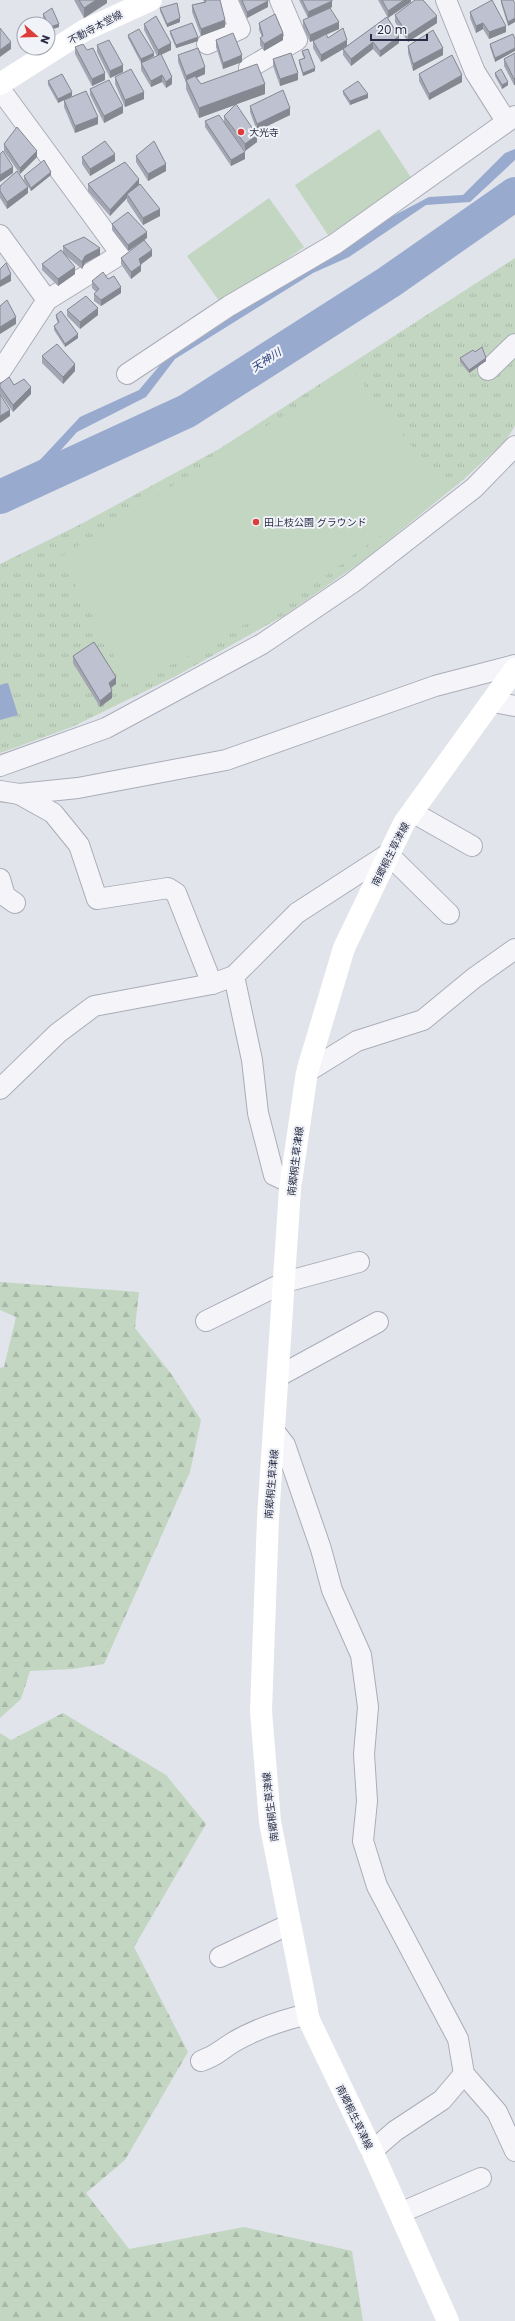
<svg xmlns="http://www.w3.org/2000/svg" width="515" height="2321" font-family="Poppins,'Noto Sans JP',sans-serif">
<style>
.forest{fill:url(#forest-firs)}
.park{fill:url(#park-tufts)}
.pitch{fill:#c3d6c2}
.water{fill:#99aacf}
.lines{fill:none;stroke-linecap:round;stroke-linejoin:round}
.river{stroke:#99aacf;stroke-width:34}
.street-casing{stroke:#aaadb9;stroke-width:22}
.street{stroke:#f5f5f9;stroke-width:20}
.secondary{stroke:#fff;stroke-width:22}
.wall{fill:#a3a6b2}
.shaded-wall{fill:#858791}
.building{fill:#bec1cf;stroke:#858791}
.poi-dot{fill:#dc3d3a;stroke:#f1f3f8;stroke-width:1.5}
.labels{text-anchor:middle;stroke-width:4;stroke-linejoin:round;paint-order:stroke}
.street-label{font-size:10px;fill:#282d45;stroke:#f1f3f8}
.poi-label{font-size:10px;fill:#282d45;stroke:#f1f3f8;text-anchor:start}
.water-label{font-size:11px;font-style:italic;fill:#2d447e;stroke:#f1f3f8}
</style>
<defs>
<pattern id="forest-firs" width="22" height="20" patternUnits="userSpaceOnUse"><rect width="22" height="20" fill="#c3d6c2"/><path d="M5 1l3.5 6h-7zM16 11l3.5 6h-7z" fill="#a8b8a8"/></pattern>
<pattern id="park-tufts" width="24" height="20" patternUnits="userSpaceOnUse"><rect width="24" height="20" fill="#c3d6c2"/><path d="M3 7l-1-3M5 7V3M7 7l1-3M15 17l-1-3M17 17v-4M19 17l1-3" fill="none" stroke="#a8b8a8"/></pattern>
</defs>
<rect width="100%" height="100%" fill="#e1e4eb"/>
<g class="forest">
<path d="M0 1282 139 1292 135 1328 172 1375 201 1420 190 1472 104 1664 73 1669 30 1671 21 1699 0 1718V1368L4 1367 16 1317 0 1310Z"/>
<path d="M63 1713 166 1775 206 1824 134 1947 188 2052 125 2160 86 2193 129 2249 244 2227 352 2251 363 2321H0V1733L11 1740Z"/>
</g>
<path class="park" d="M515 258V426L506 440 463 480 364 560 285 615 176 676 72 727 0 753V564L83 523 219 449Z"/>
<g class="pitch">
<path d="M379 129 412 179 328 235 295 185Z"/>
<path d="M269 198 304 247 222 305 187 256Z"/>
<path d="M353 371 444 488 304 592 131 687 60 557Z"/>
</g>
<g class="water">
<path d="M515 149V160L470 202 426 205 349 257 313 273 175 359 146 397 77 432 29 486 0 505V490L25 476 80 417 139 390 161 364 230 318 277 281 356 242 391 217 429 197 463 195 505 153Z"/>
<path d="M8 683 18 715 0 720V685Z"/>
</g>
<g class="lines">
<path class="river" d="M0 497 187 411 389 282 515 194"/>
<g class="street-casing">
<g id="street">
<path d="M446 0 475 72 506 121"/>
<path d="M207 44 240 29 227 0"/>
<path d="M249 68 297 40 280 0"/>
<path d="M0 89 121 254 47 300 0 372"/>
<path d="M0 235 47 300"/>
<path d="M488 370 515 344"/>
<path d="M127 374 229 306 335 244 515 116"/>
<path d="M493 702 515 706"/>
<path d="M0 766 106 728 262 644 352 583 474 488 515 446"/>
<path d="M0 791 19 794 78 788 226 760 435 686 515 665"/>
<path d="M19 794 53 813 79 845 97 899 168 888 176 893 212 984"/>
<path d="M412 812 472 846"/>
<path d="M0 879 5 896 15 903"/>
<path d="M234 976 252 1060 258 1113 274 1175 291 1183"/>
<path d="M307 1072 357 1041 423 1020 474 978 515 949"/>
<path d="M0 1089 58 1033 94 1006 212 984 234 976 297 913 388 854 449 914"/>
<path d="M206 1321 285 1282 359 1262"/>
<path d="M279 1376 378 1322"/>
<path d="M275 1432 285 1445 321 1549 332 1590 361 1655 368 1707 364 1754 367 1801 363 1841 377 1886 458 2039 464 2074 497 2112 515 2151"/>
<path d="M220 1957 290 1924"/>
<path d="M201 2061C218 2055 219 2051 232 2043 255 2029 283 2020 308 2014"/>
<path d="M372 2151 395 2131 442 2100 464 2074"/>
<path d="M400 2213 481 2178"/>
</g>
</g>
<use href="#street" class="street"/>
<g class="secondary">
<path d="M0 84 85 30 151 0"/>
<path d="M448 2321 372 2151 309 2020 270 1822 261 1711 268 1518 290 1189 307 1072 344 948 404 823 515 669"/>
</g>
</g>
<g class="wall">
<path d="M74 0H107V3L84 18Z"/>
<path d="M203 0H220L225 27 201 36 192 12V5L204 2Z"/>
<path d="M239 0H268V7L247 18Z"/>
<path d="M299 0H332V7L330 8 339 29 326 34 328 38 347 46 387 17 399 43 380 57 373 49 351 66 343 55V49L321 62 313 48V41L321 37 310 42 303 27V20L308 18Z"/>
<path d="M378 0H411V2L388 18Z"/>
<path d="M501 0H513L508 26 501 3Z"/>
<path d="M160 8 180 22 167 27 160 11Z"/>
<path d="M470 12 506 32 489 39 483 29 476 33 470 18Z"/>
<path d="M43 14 59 27 50 30 48 26V24H47L43 18Z"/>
<path d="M395 15 437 23 408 42 395 22Z"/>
<path d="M259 23 283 40 264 51 260 45V38L262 37 259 30Z"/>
<path d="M144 24 171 50 161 55 172 84 166 88 162 82 151 87 141 70V63L157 56 144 30Z"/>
<path d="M170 31 198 41 176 48 170 34Z"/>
<path d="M513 34 495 62 490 47V44Z"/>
<path d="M128 35 154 56 141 63 128 38Z"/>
<path d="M216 40 242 62 223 69 216 47Z"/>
<path d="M97 45 123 72 110 78 97 52Z"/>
<path d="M408 46 443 55 413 71 408 53Z"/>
<path d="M75 47 105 80 92 86 75 54Z"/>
<path d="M302 51 315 71 303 76 299 63V60L304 58 302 54Z"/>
<path d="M515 53 514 85 504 66V59Z"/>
<path d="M178 55 205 74 196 78 201 84 265 94 236 104 257 142 245 151 231 132 245 159 231 166 205 127V121L224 122V116L235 105 199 118 186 89V82V83L178 62Z"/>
<path d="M273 59 298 80 280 86 273 66Z"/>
<path d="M495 73 508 85 502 89 495 76Z"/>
<path d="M419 74 462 82 429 100 419 81Z"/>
<path d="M115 77 144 99 125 107 115 84Z"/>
<path d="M48 81 72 96 58 103 48 85Z"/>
<path d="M90 89 123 113 104 123 90 95Z"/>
<path d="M343 91 368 98 350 105 343 94Z"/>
<path d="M64 100 98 124 75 133 64 107Z"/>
<path d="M250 106 290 115 257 131 250 112Z"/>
<path d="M4 144 37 157 20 174 4 151Z"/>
<path d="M136 156 166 171 148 181 136 162Z"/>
<path d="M82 157 115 161 90 176 82 164Z"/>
<path d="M51 175 31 191 24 180V176Z"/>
<path d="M88 184 139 185 160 216 143 225 127 201V198L110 216 88 191Z"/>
<path d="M0 186 28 193 7 209 0 198Z"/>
<path d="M112 224 147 238 144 240 152 256 141 264V271L131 279 121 264V258L143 241 128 251 112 230Z"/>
<path d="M63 246 100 255 85 263 82 269 64 254 75 274 58 286 42 270V264L63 252Z"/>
<path d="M108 279 121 293 101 306 94 301V294L96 292 92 288V281Z"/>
<path d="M67 310 98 315 80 329 67 316Z"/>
<path d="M56 315 78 338 65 347 54 330V326L58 323 56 318Z"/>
<path d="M475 352 486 361 469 373 460 362V358Z"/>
<path d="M42 356 75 371 63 384 42 363Z"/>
<path d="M0 384 14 385 31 394 13 412 0 393Z"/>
<path d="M73 656 116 684 111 688 112 698 100 707 73 663Z"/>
</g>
<g class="shaded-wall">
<path d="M96 0H107V3L84 18V8Z"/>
<path d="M404 0H411V2L388 18V11Z"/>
<path d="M268 1V7L247 18V12Z"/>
<path d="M332 1V7L308 19V12Z"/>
<path d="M437 16V23L408 42V35Z"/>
<path d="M180 18V22L167 27V24Z"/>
<path d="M515 18V22L508 26V22Z"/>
<path d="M225 20V27L201 36V29Z"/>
<path d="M339 22V29L310 42V35Z"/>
<path d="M483 23V29L476 33V26Z"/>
<path d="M59 24V27L50 30V27Z"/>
<path d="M506 26V32L489 39V32Z"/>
<path d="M283 33V40L264 51V44Z"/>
<path d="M399 36V43L380 57V51Z"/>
<path d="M198 37V41L176 48V45Z"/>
<path d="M347 40V47L321 62V55Z"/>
<path d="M11 42V49L0 57V50Z"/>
<path d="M373 42V49L351 66V59Z"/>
<path d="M171 43V50L158 56V50Z"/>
<path d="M443 48V55L413 71V64Z"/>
<path d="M515 48V51L495 62V58Z"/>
<path d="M154 53V56L141 63V59Z"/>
<path d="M242 55V62L223 69V63Z"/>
<path d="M123 65V72L110 78V71Z"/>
<path d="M205 67V74L187 82 186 80V83V76Z"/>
<path d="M315 68V71L303 76V73Z"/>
<path d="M105 73V80L92 86V79Z"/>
<path d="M298 73V80L280 86V79Z"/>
<path d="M162 75V82L151 87V81Z"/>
<path d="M462 75V82L429 100V94Z"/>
<path d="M172 77V84L166 88V82Z"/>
<path d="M515 78V85H514V79Z"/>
<path d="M508 82V85L502 89V85Z"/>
<path d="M265 84V94L199 118V108Z"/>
<path d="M72 92V96L58 103V99Z"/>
<path d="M144 92V99L125 107V100Z"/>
<path d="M368 94V98L350 105V101Z"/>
<path d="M123 106V113L104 123V116Z"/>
<path d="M290 108V115L257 131V124Z"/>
<path d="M98 117V124L75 133V126Z"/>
<path d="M257 135V142L245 151V144Z"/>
<path d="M37 151V157L20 174V168Z"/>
<path d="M245 152V159L231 166V160Z"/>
<path d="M115 154V161L90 176V169Z"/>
<path d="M166 164V171L148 181V174Z"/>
<path d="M13 167V173L0 182V175Z"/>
<path d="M51 172V175L31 191V188Z"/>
<path d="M139 179V185L127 194V198L110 216V210Z"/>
<path d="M28 187V193L7 209V202Z"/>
<path d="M160 209V216L143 225V218Z"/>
<path d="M147 232V238L128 251V245Z"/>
<path d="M100 248V255L85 263 82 269V262L85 256Z"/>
<path d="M152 250V256L139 266V259Z"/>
<path d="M141 265V271L131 279V272Z"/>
<path d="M75 267V274L58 286V279Z"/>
<path d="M11 274V281L0 287V281Z"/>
<path d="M121 287V293L101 306V300Z"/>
<path d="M98 308V315L80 329V322Z"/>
<path d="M16 317V324L0 334V327Z"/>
<path d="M78 334V338L65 347V344Z"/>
<path d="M486 358V361L469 373V370Z"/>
<path d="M75 364V371L63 384V377Z"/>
<path d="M31 387V394L13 412V405Z"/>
<path d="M10 410V416L0 423V416Z"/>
<path d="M116 677V684L109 689V683Z"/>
<path d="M112 691V698L100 707V701Z"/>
</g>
<g class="building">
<path d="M79 0H96L84 8Z"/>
<path d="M205 0H220L225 20 201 29 192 5 206 2Z"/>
<path d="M242 0H268V1L247 12Z"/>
<path d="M302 0H332V1L308 12Z"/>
<path d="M382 0H404L388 11Z"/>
<path d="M415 0H423L437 16 408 35 395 15Z"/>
<path d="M492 0 506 26 489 32 483 23 476 26 470 12Z"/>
<path d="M501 0H513L515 3V18L508 22Z"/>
<path d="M177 3 180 18 167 24 160 8Z"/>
<path d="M52 8 59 24 50 27 43 14Z"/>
<path d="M330 8 339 22 310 35 303 20Z"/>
<path d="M275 14 283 33 264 44 260 38 263 36 259 23Z"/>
<path d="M156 16 171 43 158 50 144 24Z"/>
<path d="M387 17 399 36 380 51 373 42 351 59 343 49Z"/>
<path d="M192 23 198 37 176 45 170 31Z"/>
<path d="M0 28 11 42 0 50Z"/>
<path d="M343 28 347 40 321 55 313 41 326 34 328 38Z"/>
<path d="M139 29 154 53 141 59 128 35Z"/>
<path d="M433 30 443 48 413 64 408 46Z"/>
<path d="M233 33 242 55 223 63 216 40Z"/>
<path d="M513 34 515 39V48L495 58 490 44Z"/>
<path d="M109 40 123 65 110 71 97 45Z"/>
<path d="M83 44 87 50 93 48 105 73 92 79 75 47Z"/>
<path d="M198 48 205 67 186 76 178 55Z"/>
<path d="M308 49 315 68 303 73 299 60 305 58 302 51Z"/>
<path d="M291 53 298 73 280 79 273 59Z"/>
<path d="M515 53V78L514 79 504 59Z"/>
<path d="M161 54 172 77 166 82 162 75 151 81 141 63Z"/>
<path d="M452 55 462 75 429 94 419 74Z"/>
<path d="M257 64 265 84 199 108 186 80 195 76 201 84Z"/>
<path d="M131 69 144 92 125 100 115 77Z"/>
<path d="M501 69 508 82 502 85 495 73Z"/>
<path d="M62 74 72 92 58 99 48 81Z"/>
<path d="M109 80 123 106 104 116 90 89Z"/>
<path d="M358 81 368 94 350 101 343 91Z"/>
<path d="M283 90 290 108 257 124 250 106Z"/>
<path d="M86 91 98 117 75 126 64 100Z"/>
<path d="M236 104 257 135 245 144 224 116Z"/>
<path d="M219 115 245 152 231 160 205 121Z"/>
<path d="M17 127 37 151 20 168 4 144Z"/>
<path d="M105 141 115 154 90 169 82 157Z"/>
<path d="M154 141 166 164 148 174 136 156Z"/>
<path d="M3 151 13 167 0 175V154Z"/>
<path d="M44 160 51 172 31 188 24 176Z"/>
<path d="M125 162 139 179 110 210 88 184Z"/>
<path d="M17 171 28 187 7 202 0 191V186Z"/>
<path d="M140 184 160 209 143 218 127 194Z"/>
<path d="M128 212 147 232 128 245 112 224Z"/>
<path d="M84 237 100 248 85 256 82 262 63 246Z"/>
<path d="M144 240 152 250 139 259 141 265 131 272 121 258Z"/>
<path d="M61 250 75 267 58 279 42 264Z"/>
<path d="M6 263 11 274 0 281V269Z"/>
<path d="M103 272 108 279 114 276 121 287 101 300 94 294 99 289 92 281Z"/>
<path d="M86 296 98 308 80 322 67 310Z"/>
<path d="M7 300 16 317 0 327V306Z"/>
<path d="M61 311 78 334 65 344 54 326 59 322 56 315Z"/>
<path d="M57 344 75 364 63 377 42 356Z"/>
<path d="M482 347 486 358 469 370 460 358 473 350 475 352Z"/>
<path d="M9 377 14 385 24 379 31 387 13 405 0 387V384Z"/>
<path d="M0 394 10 410 0 416Z"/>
<path d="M94 642 116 677 109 683 112 691 100 701 73 656Z"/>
</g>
<g class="poi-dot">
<circle cx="241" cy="132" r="4"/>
<circle cx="256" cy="522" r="4"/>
</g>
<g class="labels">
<g class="street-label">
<text transform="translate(95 27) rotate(-28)" y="4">不動寺本堂線</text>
<text transform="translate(390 854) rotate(-63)" y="4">南郷桐生草津線</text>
<text transform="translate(295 1161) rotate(-83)" y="4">南郷桐生草津線</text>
<text transform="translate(271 1484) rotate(-85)" y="4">南郷桐生草津線</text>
<text transform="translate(270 1807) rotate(-97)" y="4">南郷桐生草津線</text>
<text transform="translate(355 2117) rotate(64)" y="4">南郷桐生草津線</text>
</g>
<g class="poi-label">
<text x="249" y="136">大光寺</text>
<text x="264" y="526">田上枝公園 グラウンド</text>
</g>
<g class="water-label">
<text transform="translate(266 360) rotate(-33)" y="4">天神川</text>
</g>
</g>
<g transform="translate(36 36) rotate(110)"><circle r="19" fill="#f1f3f8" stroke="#a1a4b0"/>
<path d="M0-3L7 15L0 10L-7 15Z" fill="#dc3d3a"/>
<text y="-6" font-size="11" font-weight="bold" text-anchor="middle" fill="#282d45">N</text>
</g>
<path d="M371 34v6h56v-6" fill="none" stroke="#282d45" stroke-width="2"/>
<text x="377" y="34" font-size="12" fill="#282d45" stroke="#f1f3f8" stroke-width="3" paint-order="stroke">20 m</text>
</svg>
